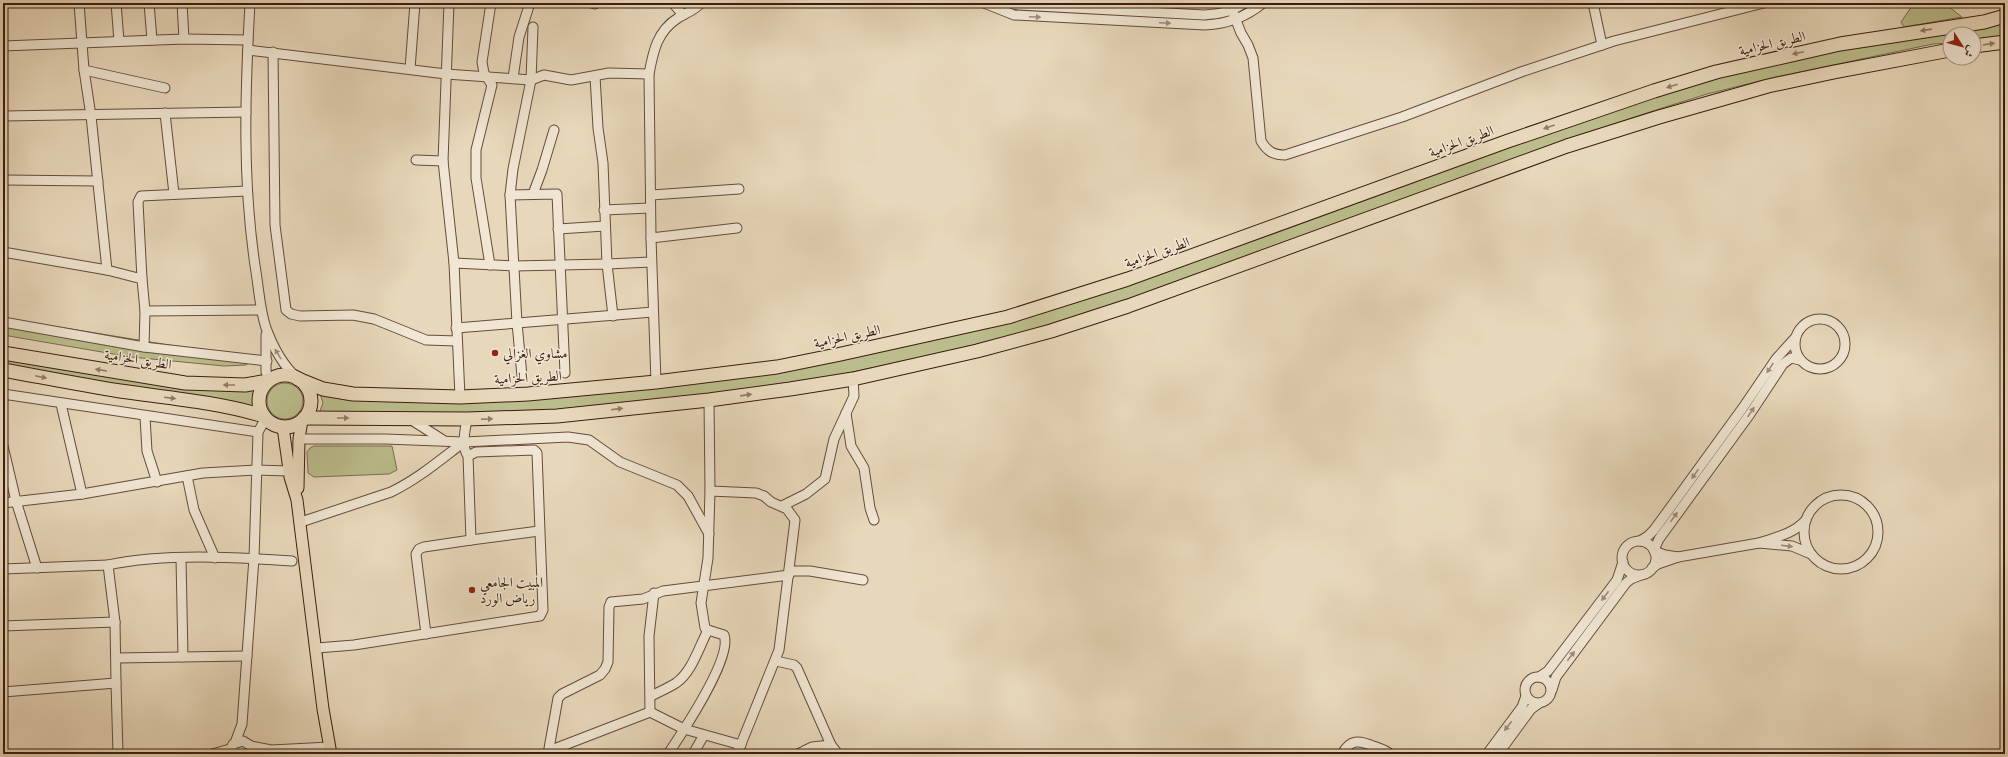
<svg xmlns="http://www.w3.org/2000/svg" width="2008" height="757" font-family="'IM FELL Double Pica',Amiri,serif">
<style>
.green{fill:#bbbd8c;stroke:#7b6c4e}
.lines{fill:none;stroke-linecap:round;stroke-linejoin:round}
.minor-casing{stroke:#664b3b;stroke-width:11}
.major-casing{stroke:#3b1c10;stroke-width:13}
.highway-casing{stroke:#3b1c10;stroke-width:15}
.minor{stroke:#f0e6d3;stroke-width:9}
.major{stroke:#e8d8bb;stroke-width:11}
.highway{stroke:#e8d8bb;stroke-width:13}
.oneway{fill:#9f8b7b}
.oneway2{fill:#927a66}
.poi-dot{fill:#8f2418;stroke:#f0e6d3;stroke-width:1.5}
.labels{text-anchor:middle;stroke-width:3;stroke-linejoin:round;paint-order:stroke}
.street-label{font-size:14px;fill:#3b1c10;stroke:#f0e6d3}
.poi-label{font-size:14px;fill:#3b1c10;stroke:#f0e6d3;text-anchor:start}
</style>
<rect width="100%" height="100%" fill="#e8d8bb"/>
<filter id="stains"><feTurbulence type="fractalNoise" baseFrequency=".005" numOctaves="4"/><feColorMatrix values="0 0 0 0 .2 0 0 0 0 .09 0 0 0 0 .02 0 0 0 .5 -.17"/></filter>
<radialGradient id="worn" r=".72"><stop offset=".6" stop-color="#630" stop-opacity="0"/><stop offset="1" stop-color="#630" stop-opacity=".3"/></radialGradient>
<g class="green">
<path d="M1914 3H1944L1962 17 1904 27 1901 22Z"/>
<path d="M2005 22V39L1974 41V34H1950V43L1933 44 1776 77 1707 94 1656 110 1568 139 1165 287 1004 339 793 385 583 408 531 411 318 416 323 403 320 393 571 395 989 326 1530 137 1711 78 1827 52Z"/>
<path d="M3 318 169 345 258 356 246 365 224 366 131 357 3 335Z"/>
<path d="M3 358 185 387 227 391 254 389V408L3 364Z"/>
<circle cx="285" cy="401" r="18"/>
<path d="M314 446H392L397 470 389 474 314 477 308 473 307 452 310 448Z"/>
</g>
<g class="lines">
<g class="minor-casing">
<g id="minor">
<path d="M79 3 84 70 91 116 107 270"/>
<path d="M116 3 119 41"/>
<path d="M149 3 152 40"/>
<path d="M182 3 184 39"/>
<path d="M250 3C245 93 242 183 256 272 259 291 260 310 266 328 273 347 282 364 296 377"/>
<path d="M449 3 443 161 454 263"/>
<path d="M591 3 595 4"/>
<path d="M673 3 683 15"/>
<path d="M984 3 1014 15 1205 25C1226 24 1246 17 1263 3"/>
<path d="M1008 3 1019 5 1204 15C1219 14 1231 12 1244 3"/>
<path d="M1593 3 1602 45"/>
<path d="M1232 10 1241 33 1248 45 1253 58 1261 141C1267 151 1273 155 1285 155L1402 117 1521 72 1614 41 1764 3"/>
<path d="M3 46 184 39 248 40"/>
<path d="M248 50 446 74 531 80 544 75 571 80 609 73 649 74C653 52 657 31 678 18 686 13 695 10 701 3"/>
<path d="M273 52 275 225 286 310 291 314 300 316 353 315 374 319 426 340 457 341"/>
<path d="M410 69 415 3"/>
<path d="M84 70 165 88"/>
<path d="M649 74 651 238 656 382"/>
<path d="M595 76 598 128 603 163 607 264 651 262"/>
<path d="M513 78 519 37 530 3"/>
<path d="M165 113 174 194"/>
<path d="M3 116 246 112"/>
<path d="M416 160 443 161"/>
<path d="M3 180 98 181"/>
<path d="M533 194 542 170 554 130"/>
<path d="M510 195 557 194 565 373"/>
<path d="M651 195 739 189"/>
<path d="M604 210 650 208"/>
<path d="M558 229 605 226"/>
<path d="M651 238 737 228"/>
<path d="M3 252 107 270 142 279 145 311 144 347"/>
<path d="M490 265 476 178V150L492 85 484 73 482 62 491 3"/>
<path d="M142 279 138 202 141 196 247 191"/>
<path d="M145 311 261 310"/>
<circle cx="1820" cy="344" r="25"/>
<path d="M3 322 144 347 267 361"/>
<path d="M456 328 653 312"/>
<path d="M266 335V372L270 380"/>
<path d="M522 376 517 323 510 195 513 169 531 80 533 27"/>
<path d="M3 394 258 432"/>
<path d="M460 397 454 263 514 266 607 264 613 316"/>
<path d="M61 404 82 494"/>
<path d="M846 413 851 446 864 468 870 508 874 520"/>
<path d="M145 417 147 451 157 482"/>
<path d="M410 419 443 440"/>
<path d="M467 419C465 431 461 446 468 456L471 540 539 531"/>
<path d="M299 439H385L464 442 568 437 589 440 620 462 677 485 688 496 709 534"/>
<path d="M3 446 16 501 37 568"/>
<path d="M187 476 194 510 215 558"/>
<path d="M710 491 756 493 764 496 771 502 787 509 795 520 779 650 737 754"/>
<circle cx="1841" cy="532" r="37"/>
<path d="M3 503 82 494 203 473 256 470 289 471"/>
<path d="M782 506 806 494 825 479 834 439 854 396 853 379"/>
<path d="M1806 520C1793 534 1777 537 1759 543L1792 546 1811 554"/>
<path d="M301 522 391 492C418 479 440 460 464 442"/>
<path d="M1640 541 1648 536 1654 530 1742 409 1776 359 1795 338"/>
<circle cx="1639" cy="558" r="17"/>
<path d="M1654 550 1659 539 1750 414 1783 364 1791 358 1800 360"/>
<path d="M1678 557 1759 543"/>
<path d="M181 558 183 657"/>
<path d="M108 565C163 553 235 557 292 561"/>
<path d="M1652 568 1658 564 1678 557 1665 555 1654 551"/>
<path d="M3 569 108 565 115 622"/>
<path d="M790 571H810L863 580"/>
<path d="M3 626 115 622 116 683"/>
<path d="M426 634 416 554 419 549 424 547 471 540"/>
<path d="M317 648 354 645 540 616 543 610 537 453 534 450 476 452 468 456"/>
<path d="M116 658 247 656"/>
<path d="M776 661 794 665 797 668 831 745 838 754"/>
<circle cx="1538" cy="690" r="13"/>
<path d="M1539 677 1548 671 1617 580 1623 562"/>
<path d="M1552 690 1556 677 1626 583 1631 579 1641 575"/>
<path d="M3 692 116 683 118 754"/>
<path d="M651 696C659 692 668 688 676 683 692 672 699 647 708 630"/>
<path d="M650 712 649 636 654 593"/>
<path d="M235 743 242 724 254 558 258 432 266 418"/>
<path d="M251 746 271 750 330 747"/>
<path d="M549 751 650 712 684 729 741 745"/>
<path d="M212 754 230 749"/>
<path d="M229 754 233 744 243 741 251 746 253 754"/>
<path d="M548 754 558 698 562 694 600 675 605 669 608 662 609 607 611 602 643 599 663 591 789 575"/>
<path d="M668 754C682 733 733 657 724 635L708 630 705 628 701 603 708 558 710 491 709 400"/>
<path d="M693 754 704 735"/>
<path d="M798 754 812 747 831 745"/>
<path d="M1342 754C1350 739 1359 740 1373 746 1379 748 1386 750 1390 754"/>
<path d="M1487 754 1522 707 1526 696"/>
<path d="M1498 754 1531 709 1538 704"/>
</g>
</g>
<g class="major-casing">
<g id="major">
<path d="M283 427 290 477 297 500 323 709 331 754"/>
<path d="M298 488 299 439 302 420"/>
</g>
</g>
<g class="highway-casing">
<g id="highway">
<path d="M1974 46 2005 42"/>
<path d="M3 353 185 383 245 385 268 381"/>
<path d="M3 370C42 377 81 385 120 391 169 398 217 402 264 416"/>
<circle cx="285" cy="401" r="26"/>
<path d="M298 379 323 389 353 394 460 397 528 394 656 382 777 367 841 354 1008 317 1128 279 1508 141 1654 91 1716 72 1840 44 1984 22 2005 16"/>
<path d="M304 418 467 419 557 416 709 400 790 389 853 379 977 351 1051 331 1128 306 1567 146 1659 117 1768 86 1834 72 1950 50"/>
</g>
</g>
<use href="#minor" class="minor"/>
<use href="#major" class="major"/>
<use href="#highway" class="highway"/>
</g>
<defs><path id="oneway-solid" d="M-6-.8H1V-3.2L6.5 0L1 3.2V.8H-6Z"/></defs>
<g class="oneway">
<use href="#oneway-solid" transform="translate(1035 17) rotate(3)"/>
<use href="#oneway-solid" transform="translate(1165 23) rotate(3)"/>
<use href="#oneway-solid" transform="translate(278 354) rotate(-121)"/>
<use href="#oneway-solid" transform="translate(1770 368) rotate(124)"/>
<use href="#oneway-solid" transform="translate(1751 412) rotate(-56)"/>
<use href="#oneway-solid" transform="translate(1695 474) rotate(126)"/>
<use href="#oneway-solid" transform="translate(1674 517) rotate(-54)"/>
<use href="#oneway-solid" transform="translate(1787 546) rotate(7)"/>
<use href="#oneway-solid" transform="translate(1605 596) rotate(127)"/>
<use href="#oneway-solid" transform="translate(1571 656) rotate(-53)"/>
<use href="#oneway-solid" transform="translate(1508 726) rotate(127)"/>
</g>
<g class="oneway2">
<use href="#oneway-solid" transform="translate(1926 30) rotate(172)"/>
<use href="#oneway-solid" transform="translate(1989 44) rotate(-8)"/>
<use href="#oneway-solid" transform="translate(1798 53) rotate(168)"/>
<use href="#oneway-solid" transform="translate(1672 86) rotate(163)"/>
<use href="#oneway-solid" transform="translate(1549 127) rotate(161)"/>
<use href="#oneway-solid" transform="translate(101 370) rotate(-171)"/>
<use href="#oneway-solid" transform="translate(41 377) rotate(12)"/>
<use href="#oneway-solid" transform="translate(229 385) rotate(-180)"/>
<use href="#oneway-solid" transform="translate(746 395) rotate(-8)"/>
<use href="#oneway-solid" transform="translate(170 398) rotate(7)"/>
<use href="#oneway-solid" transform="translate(617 409) rotate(-7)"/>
<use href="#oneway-solid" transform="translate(343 418)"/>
<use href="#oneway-solid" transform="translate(487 419) rotate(-2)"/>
</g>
<g class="poi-dot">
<circle cx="495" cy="353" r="4"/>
<circle cx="472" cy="590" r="4"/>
</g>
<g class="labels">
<g class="street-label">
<text transform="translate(1772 43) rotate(-13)" y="5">الطريق الحزامية</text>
<text transform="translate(1461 141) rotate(-20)" y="5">الطريق الحزامية</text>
<text transform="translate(1157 252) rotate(-19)" y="5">الطريق الحزامية</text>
<text transform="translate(847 336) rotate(-12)" y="5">الطريق الحزامية</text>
<text transform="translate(138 359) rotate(9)" y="5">الطريق الحزامية</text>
<text transform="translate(528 377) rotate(-3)" y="5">الطريق الحزامية</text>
</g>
<g class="poi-label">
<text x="503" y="358">مشاوي الغزالي</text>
<text x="480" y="587">المبيت الجامعي<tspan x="480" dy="16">رياض الورد</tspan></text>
</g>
</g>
<rect width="2008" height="757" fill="none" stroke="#e8d8bb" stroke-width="16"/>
<rect x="4" y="4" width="2000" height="749" fill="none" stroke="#3b1c10" stroke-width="2"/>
<rect x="8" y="8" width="1992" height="741" fill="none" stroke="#3b1c10"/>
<g transform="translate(1962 46) rotate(126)"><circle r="19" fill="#f0e6d3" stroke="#a89585"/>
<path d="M0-3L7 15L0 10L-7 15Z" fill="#8f2418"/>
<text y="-6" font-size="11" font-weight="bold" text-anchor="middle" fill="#3b1c10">ش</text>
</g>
<rect width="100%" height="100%" filter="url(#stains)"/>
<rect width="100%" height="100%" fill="url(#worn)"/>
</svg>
